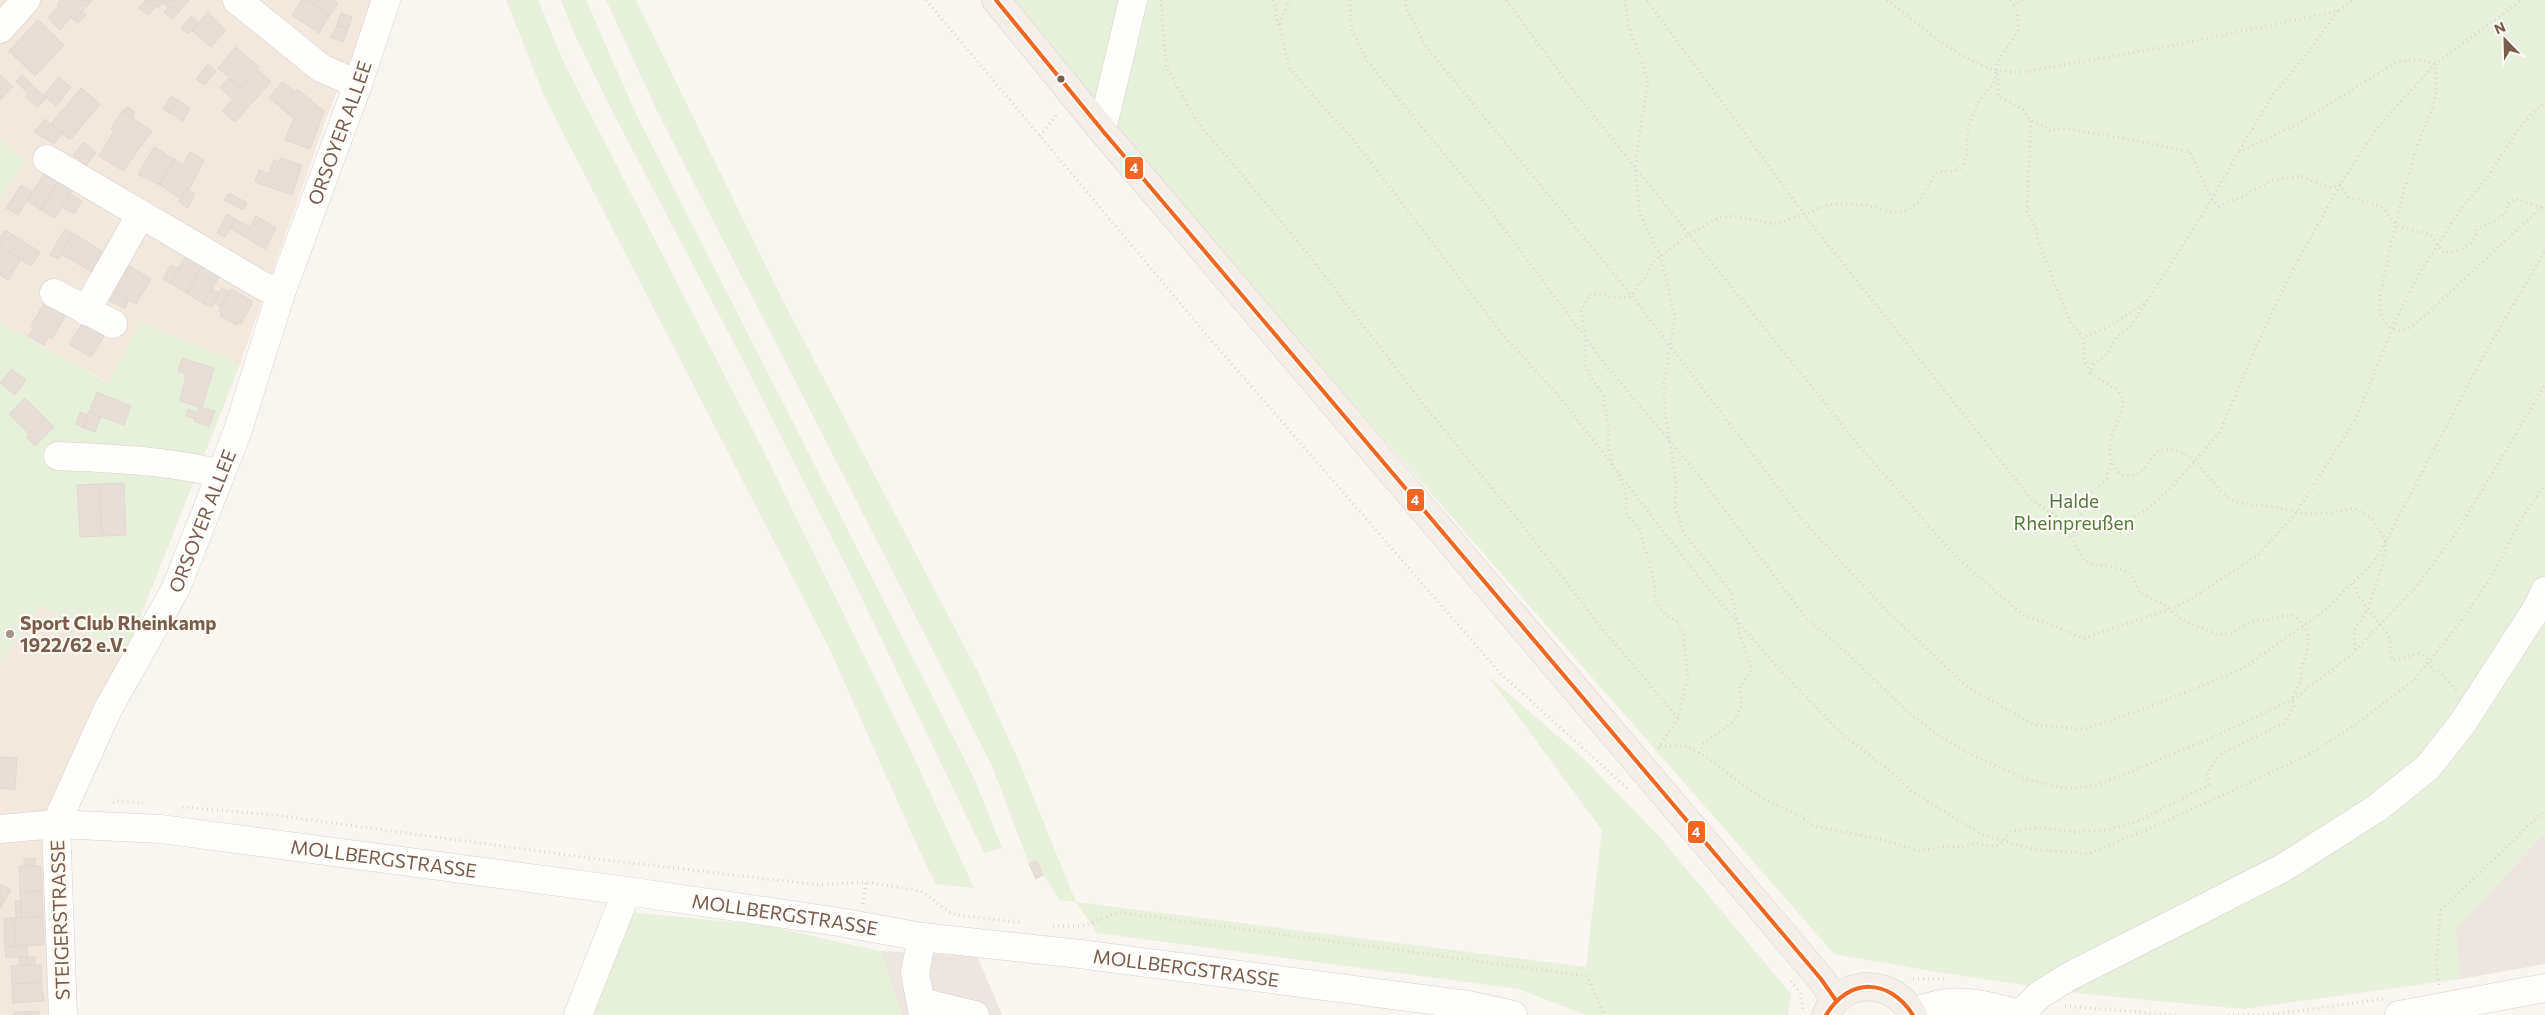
<svg xmlns="http://www.w3.org/2000/svg" width="2545" height="1015" font-family="Commissioner,sans-serif">
<style>
.residential{fill:#f2e8de}
.industrial{fill:#ede5e0}
.green{fill:#e7f0db}
.building{fill:#e6ded7;stroke:#e2d8d2}
.lines{fill:none;stroke-linecap:round;stroke-linejoin:round}
.minor-casing{stroke:#d7d1cb;stroke-width:29}
.major-casing{stroke:#dad1cc;stroke-width:29}
.path{stroke:#dcd5d0;stroke-width:3;stroke-dasharray:1 4;stroke-linecap:butt}
.minor{stroke:#fefefd;stroke-width:28}
.major{stroke:#f3eee8;stroke-width:28}
.bus-1-casing{stroke:#fffaf3;stroke-width:8}
.bus-1{stroke:#f26522;stroke-width:4}
.bus-dot{fill:#7a5c4d;stroke:#fffaf3;stroke-width:2}
.poi-dot{fill:#a69286;stroke:#fffaf3;stroke-width:2}
.labels{text-anchor:middle;stroke-width:4.5;stroke-linejoin:round;paint-order:stroke}
.street-label{font-size:19px;fill:#7a5c4d;stroke:#fffaf3}
.park-label{font-size:19px;fill:#537a41;stroke:#fffaf3}
.poi-label{font-size:19px;font-weight:bold;fill:#7a5c4d;stroke:#fffaf3;text-anchor:start}
.line-badge{stroke:#fffaf3;stroke-width:2}
.badge-label{font-size:14px;text-anchor:middle;font-weight:bold;fill:#fff}
</style>
<rect width="100%" height="100%" fill="#f9f5f0"/>
<g class="residential">
<path d="M0 0H376L329 111 240 364 141 322 109 383 0 322V200L25 160 0 140Z"/>
<path d="M41 605 125 656 56 824 60 1015H0V664Z"/>
</g>
<g class="industrial">
<path d="M2545 833V964L2461 979 2455 929Z"/>
<path d="M880 951 977 956 1002 1015H902Z"/>
</g>
<g class="green">
<path d="M506 0H538L564 63 762 448 910 749 974 888 936 884 925 863 829 648 544 96Z"/>
<path d="M561 0H586L636 114 974 778 1002 848 984 853 856 586 738 351 609 105 572 29Z"/>
<path d="M606 0H636L781 297 980 676 1020 764 1076 902 1586 967 1602 830 1488 676 1583 758 1657 834 1791 994 1788 1015H1586L1519 989 1097 933 1076 902 1060 900 1043 875 1037 861 1029 864 992 766 658 113Z"/>
<path d="M1007 0H2545V833L2456 929 2461 979 2243 1009 2085 994 1937 972 1834 954 1094 108Z"/>
<path d="M0 140 25 160 0 200Z"/>
<path d="M0 322 108 383 141 322 240 364 125 656 41 605 0 664Z"/>
<path d="M628 912 763 925 880 951 902 1015H592Z"/>
</g>
<g class="building">
<path d="M61 0H92L74 20 57 4Z"/>
<path d="M146 0 156 7 148 15 139 8Z"/>
<path d="M148 0H159L162 3 158 8Z"/>
<path d="M159 0H189L179 12 171 5 168 8Z"/>
<path d="M302 0H309L329 16 319 33 292 15Z"/>
<path d="M309 0H334L338 3 329 16Z"/>
<path d="M171 5 179 12 172 19 164 12Z"/>
<path d="M59 6 71 17 60 30 48 18Z"/>
<path d="M82 11 86 15 78 23 74 20Z"/>
<path d="M208 12 226 30 211 47 192 31Z"/>
<path d="M341 13 352 17 348 29 337 25Z"/>
<path d="M191 16 199 23 188 34 181 28Z"/>
<path d="M38 20 64 45 35 76 9 51Z"/>
<path d="M337 25 348 29 343 42 331 37Z"/>
<path d="M235 47 259 67 242 88 218 68Z"/>
<path d="M208 64 216 71 205 85 196 79Z"/>
<path d="M257 69 271 82 235 122 222 111 233 99 220 88 229 78 242 88Z"/>
<path d="M0 75 13 87 0 100Z"/>
<path d="M22 75 46 98 38 107 25 96 28 93 16 82Z"/>
<path d="M59 77 71 87 56 106 44 95Z"/>
<path d="M282 82 295 92 281 108 269 98Z"/>
<path d="M81 88 100 104 70 140 51 124Z"/>
<path d="M297 89 324 111 310 149 285 140 294 118 281 108Z"/>
<path d="M171 96 178 100 170 113 163 109Z"/>
<path d="M178 100 190 108 183 121 170 113Z"/>
<path d="M127 107 134 111 133 118 122 111Z"/>
<path d="M122 111 152 131 123 171 99 156 114 131 111 129Z"/>
<path d="M45 119 62 134 54 144 34 132Z"/>
<path d="M84 142 96 153 86 165 73 155Z"/>
<path d="M154 147 174 159 160 185 138 174Z"/>
<path d="M190 152 204 160 189 190 187 189 181 199 160 185 174 159 183 165Z"/>
<path d="M280 158 302 165 292 195 255 182 259 170 269 174 274 160 279 162Z"/>
<path d="M44 174 58 182 41 210 27 201Z"/>
<path d="M58 182 72 191 55 218 41 210Z"/>
<path d="M21 185 32 192 18 215 6 208Z"/>
<path d="M187 189 195 194 188 208 179 202Z"/>
<path d="M229 193 247 203 243 210 224 200Z"/>
<path d="M70 194 82 201 74 214 62 207Z"/>
<path d="M227 214 235 219 225 237 217 233Z"/>
<path d="M256 216 276 228 265 249 230 228 235 219 250 227Z"/>
<path d="M65 229 73 234 58 259 50 255Z"/>
<path d="M5 230 40 252 31 266 0 246V237Z"/>
<path d="M73 233 111 257 99 276 61 254Z"/>
<path d="M0 246 21 259 8 280 0 275Z"/>
<path d="M185 257 203 265 187 293 170 283Z"/>
<path d="M124 263 151 279 136 304 109 288Z"/>
<path d="M171 265 179 269 170 283 163 279Z"/>
<path d="M203 265 219 277 203 303 187 293Z"/>
<path d="M222 288 230 292 221 307 214 302Z"/>
<path d="M212 289 219 293 211 307 203 303Z"/>
<path d="M231 289 253 302 241 324 238 322 236 325 220 316 222 313 219 311Z"/>
<path d="M115 291 129 300 125 308 110 301Z"/>
<path d="M46 300 67 312 60 325 39 312Z"/>
<path d="M39 312 60 325 52 339 31 326Z"/>
<path d="M83 322 104 336 91 357 69 344Z"/>
<path d="M33 329 48 338 44 345 28 336Z"/>
<path d="M182 358 214 368 202 408 180 401 186 374 178 371Z"/>
<path d="M11 369 26 380 15 395 0 383Z"/>
<path d="M97 392 131 406 124 425 89 412Z"/>
<path d="M25 398 45 418 29 434 9 414Z"/>
<path d="M199 407 215 411 209 427 194 421Z"/>
<path d="M188 409 197 413 195 419 186 416Z"/>
<path d="M89 411 101 417 95 432 82 427Z"/>
<path d="M80 412 87 415 83 427 76 424Z"/>
<path d="M45 418 54 427 35 446 26 437Z"/>
<path d="M124 483 126 535 102 536 99 484Z"/>
<path d="M99 484 102 536 80 537 77 485Z"/>
<path d="M0 757 17 758 15 790 0 788Z"/>
<path d="M35 858V866H24V859Z"/>
<path d="M1037 861 1043 875 1036 879 1029 864Z"/>
<path d="M19 866H41L42 891 20 892Z"/>
<path d="M0 884 11 890 0 909Z"/>
<path d="M42 891 43 917 21 918 20 892Z"/>
<path d="M21 900V918H16L15 901Z"/>
<path d="M43 917 44 945 16 946 14 918Z"/>
<path d="M4 918H14L16 946 5 947Z"/>
<path d="M16 946H27L28 956 6 958 5 947Z"/>
<rect x="19" y="957" width="16" height="8"/>
<path d="M19 965H42L41 982 12 984 11 966Z"/>
<path d="M41 982 44 1001 13 1003 12 984Z"/>
<path d="M39 1011V1015H14V1012Z"/>
</g>
<g class="lines">
<g class="minor-casing">
<g id="minor">
<path d="M237 0 321 68 358 84"/>
<path d="M0 29 26 0"/>
<path d="M1102 130 1133 0"/>
<path d="M47 159 263 286 281 293"/>
<path d="M54 293 113 324"/>
<path d="M86 311 141 214"/>
<path d="M58 456C113 459 167 460 221 474"/>
<path id="s1" d="M0 829 56 824 161 829 627 891 839 922 922 937 1080 954 1468 1005 1513 1015"/>
<path d="M922 937 915 973 923 1015"/>
<path d="M921 1002 975 1015"/>
<path d="M1912 1013C1957 994 1979 1004 2024 1015"/>
<path d="M2021 1014 2038 996 2070 976 2283 868 2377 808 2428 767 2462 724 2537 608 2545 591"/>
<path id="s2" d="M63 1015 56 824 108 709 176 588 237 433 281 293 358 84 386 0"/>
<path d="M578 1015 627 891"/>
<path d="M2399 1015 2545 988"/>
</g>
</g>
<g class="major-casing">
<g id="major">
<path d="M996 0 1102 130 1821 979 1835 999"/>
<path d="M1826 1015C1842 976 1896 979 1913 1015"/>
</g>
</g>
<g class="path">
<path d="M926 0 1211 340 1500 673 1628 789"/>
<path d="M1161 0 1166 66 1196 120 1305 250 1424 405 1527 531 1595 620 1678 718"/>
<path d="M1273 0 1289 68 1356 143 1503 335 1559 396 1702 581 1780 670 1842 734 1892 772 1911 791 1983 835 2033 849 2089 854 2165 822 2308 755 2358 723 2414 680 2458 625 2493 574 2522 517 2545 485"/>
<path d="M1350 0 1351 28 1368 62 1481 198 1608 368 1697 473 1806 618 1847 653 1908 712 1938 735 1974 756 2023 778 2062 788 2095 786 2209 739 2292 700 2349 657 2417 586 2460 527 2545 385"/>
<path d="M1406 0V7L1424 44 1632 296 1806 524 1887 611 1966 686 2034 725 2085 729 2154 705 2242 669 2324 611 2372 564 2381 550 2484 355 2545 251"/>
<path d="M1506 0 1565 80 1860 447 1956 557 2022 614 2084 638 2181 605 2257 556 2297 512 2356 418 2401 308 2418 276 2460 210 2487 178 2514 136 2525 121 2545 101"/>
<path d="M1625 0 1628 25 1648 79 1635 167 1640 214 1661 257 1675 317 1664 383 1665 414 1676 481 1675 507 1683 532 1731 592 1740 635 1751 666V672L1740 686 1742 706 1737 712V719L1703 744 1699 753"/>
<path d="M1647 0 1810 222 2032 500 2076 529 2092 531 2111 528 2145 511 2172 487 2220 432 2254 351 2290 275 2340 185 2376 129 2435 64 2522 0"/>
<path d="M1887 0C1920 25 1956 59 1996 70L1999 81 1998 96 2022 109 2031 121 2045 126 2050 131 2062 128 2133 140 2190 152 2212 199 2219 206 2244 196 2272 180 2301 176 2331 188 2340 185 2348 197 2372 203 2385 210 2396 225 2431 235 2444 253C2453 252 2469 248 2474 239 2476 235 2476 232 2478 228L2496 221 2507 211V204L2516 199 2545 209"/>
<path d="M2010 0 2014 5"/>
<path d="M2022 0 2014 5C2030 38 1999 46 1996 70L2007 72H2024L2170 46 2338 11 2353 0"/>
<path d="M2338 11 2308 53 2274 93 2238 153 2297 124 2397 62 2417 59 2435 64C2441 111 2422 122 2412 163 2399 209 2388 255 2379 301 2379 314 2387 334 2404 330 2408 329 2414 324 2418 322L2545 204"/>
<path d="M1280 24 1289 0"/>
<path d="M2031 121 2027 213 2036 227 2037 238 2070 322 2083 337"/>
<path d="M1040 136 1058 113"/>
<path d="M2143 304 2107 328 2083 337 2085 362 2090 373 2094 364 2109 352 2116 337 2131 326 2212 199 2238 153"/>
<path d="M2090 373 2116 389 2123 399C2122 429 2095 445 2121 475 2146 478 2144 464 2158 451 2195 441 2206 485 2233 500 2244 505 2255 504 2267 506 2277 507 2287 510 2297 512 2313 516 2338 512 2354 508L2371 518 2386 540 2383 563 2368 609 2354 631 2355 650"/>
<path d="M1613 465 1608 444 1609 428 1603 395 1591 378 1585 363 1586 337 1581 313 1589 294C1605 292 1615 302 1632 296L1638 284 1646 278 1652 263 1689 235 1718 218 1734 216 1776 224 1831 204 1866 205 1893 212H1903L1917 204 1937 172C1944 171 1955 173 1960 168 1971 159 1965 137 1969 124 1975 106 1982 95 1995 82L1996 72"/>
<path d="M1618 475 1626 491V512L1630 519 1640 529 1654 581 1656 603 1666 615 1677 622 1683 632 1688 677 1678 718 1656 752"/>
<path d="M2353 583 2360 598 2389 636 2392 659 2397 660 2419 653 2430 661 2432 670 2440 672 2458 692"/>
<path d="M1660 746H1687L1711 760 1741 784 1767 801 1800 816 1814 826 1879 839 1920 851 1946 846 1964 847 1976 843 1989 846 2000 845 2011 831 2040 827 2075 832 2106 830 2136 822 2209 785 2207 773 2219 755 2284 723 2294 707 2292 700C2294 694 2298 688 2300 682 2302 677 2300 671 2302 666 2311 644 2314 631 2292 615L2251 622 2231 633 2219 635 2182 620 2162 603 2140 593 2131 574 2124 570 2104 565 2097 566 2084 560 2071 537 2090 494 2107 478 2111 461"/>
<path d="M113 803 117 801 143 803"/>
<path d="M182 807 275 815 589 858 820 885 866 882 921 891 952 914 1022 923"/>
<path d="M863 904 866 882"/>
<path d="M1053 926H1083L1118 912 1587 976 1604 1015"/>
<path d="M1913 979H1947"/>
<path d="M1791 981 1800 993 1803 1009"/>
<path d="M2439 985 2436 966 2441 910 2545 810"/>
<path d="M2065 1006 2176 1015"/>
<path d="M2228 1015 2276 1014 2383 999"/>
</g>
<use href="#minor" class="minor"/>
<use href="#major" class="major"/>
<g class="bus-1-casing">
<g id="bus-1">
<path d="M996 0 1102 130 1821 979 1835 999"/>
<path d="M1826 1015C1849 977 1889 978 1913 1015"/>
</g>
</g>
<use href="#bus-1" class="bus-1"/>
</g>
<circle class="bus-dot" cx="1061" cy="79" r="4.5"/>
<circle class="poi-dot" cx="10" cy="634" r="5"/>
<g class="labels">
<g class="street-label">
<text dy="7" stroke="none"><textPath href="#s2" startOffset="940">ORSOYER ALLEE</textPath></text>
<text dy="7" stroke="none"><textPath href="#s2" startOffset="528">ORSOYER ALLEE</textPath></text>
<text dy="7" stroke="none"><textPath href="#s1" startOffset="386">MOLLBERGSTRASSE</textPath></text>
<text dy="7" stroke="none"><textPath href="#s1" startOffset="791">MOLLBERGSTRASSE</textPath></text>
<text transform="translate(60 920) rotate(-92)" y="7">STEIGERSTRASSE</text>
<text dy="7" stroke="none"><textPath href="#s1" startOffset="1196">MOLLBERGSTRASSE</textPath></text>
</g>
<g class="park-label">
<text x="2074" y="508">Halde<tspan x="2074" dy="22">Rheinpreußen</tspan></text>
</g>
<g class="poi-label">
<text x="20" y="630">Sport Club Rheinkamp<tspan x="20" dy="22">1922/62 e.V.</tspan></text>
</g>
</g>
<g class="line-badge">
<rect x="1124" y="156" width="20" height="24" rx="5" fill="#f26522"/>
<rect x="1406" y="488" width="19" height="24" rx="5" fill="#f26522"/>
<rect x="1687" y="820" width="19" height="24" rx="5" fill="#f26522"/>
</g>
<g class="badge-label">
<text x="1134" y="173">4</text>
<text x="1415" y="505">4</text>
<text x="1696" y="837">4</text>
</g>
<g transform="translate(2505 40) rotate(337)" stroke="#fffaf3" stroke-width="4" paint-order="stroke">
<path d="M0-4L9 19L0 12L-9 19Z" fill="#7a5c4d"/>
<text y="-8" font-size="14" font-weight="bold" text-anchor="middle" fill="#7a5c4d">N</text>
</g>
</svg>
